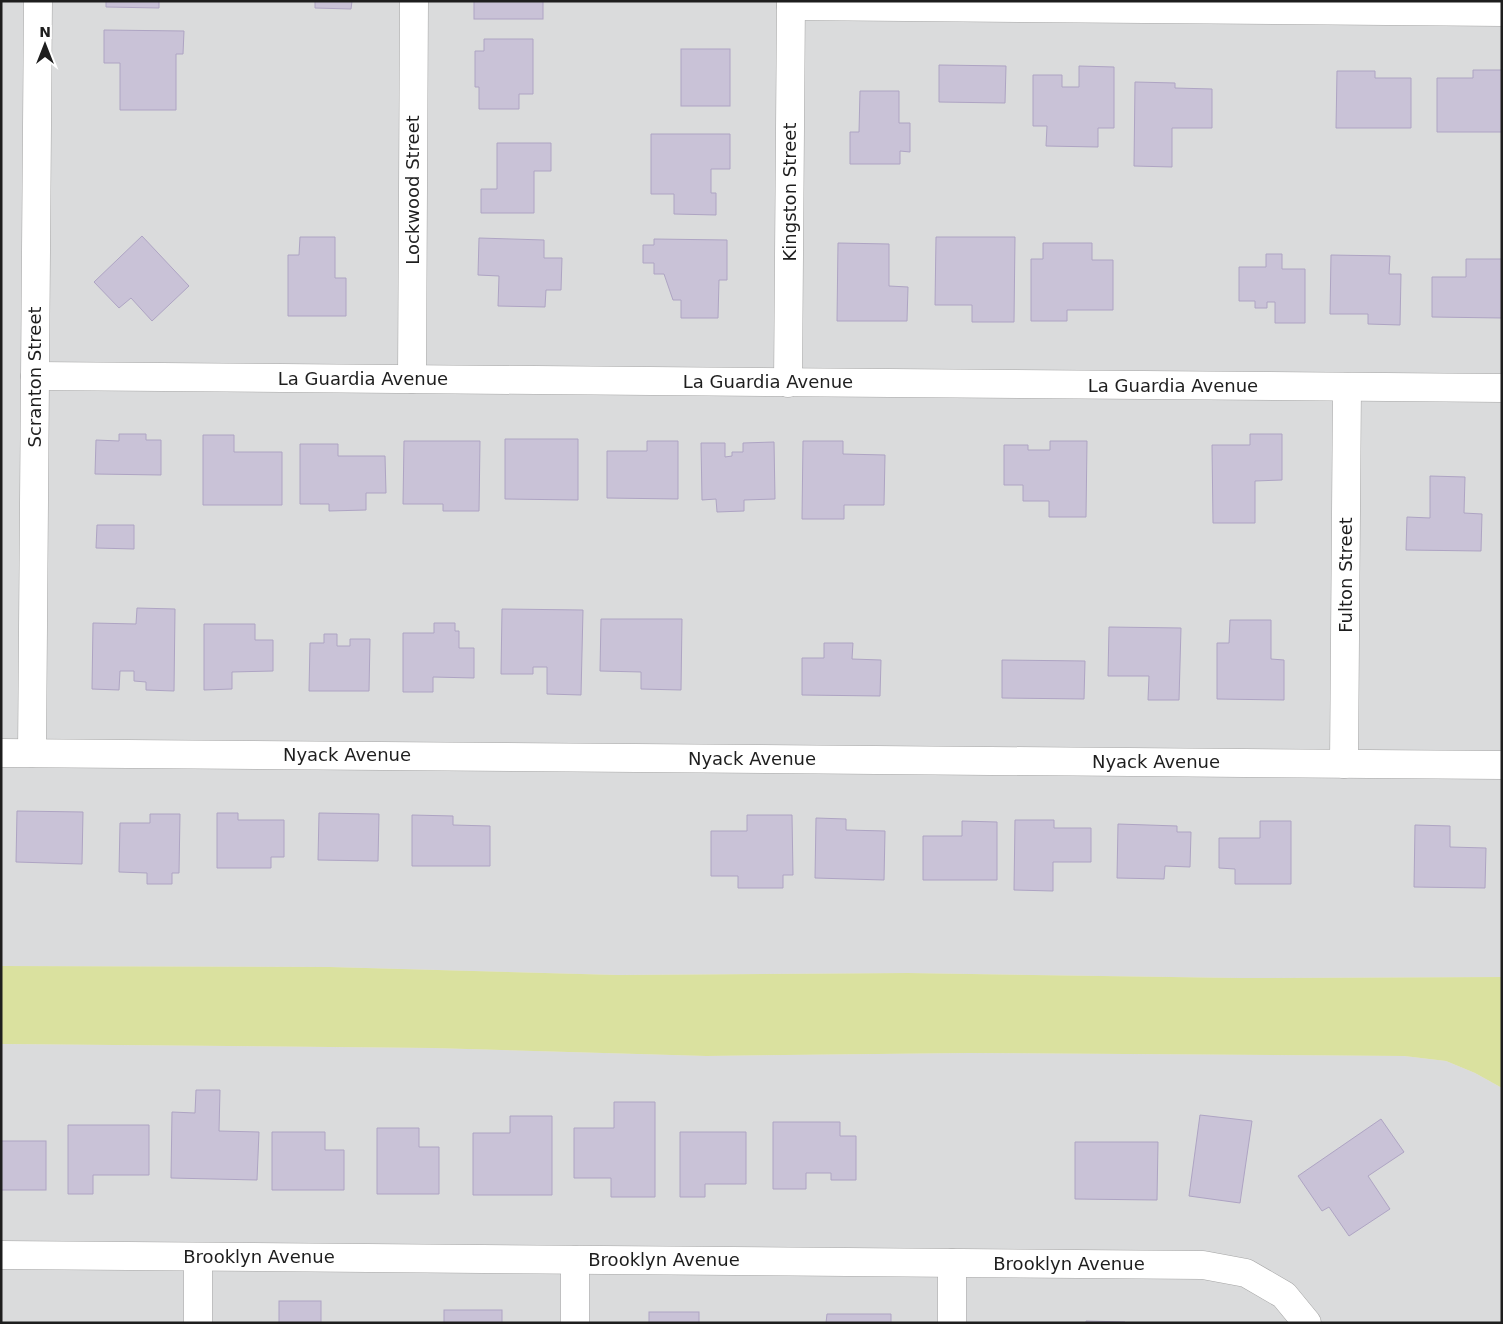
<svg xmlns="http://www.w3.org/2000/svg" width="1503" height="1324" font-family="'DejaVu Sans',sans-serif">
<style>
.residential{fill:#dadbdc}
.water{fill:#dae19f}
.building{fill:#c9c2d7;stroke:#aea4c3}
.lines{fill:none;stroke-linecap:round;stroke-linejoin:round}
.minor-casing{stroke:#a5a5a5;stroke-width:29}
.minor{stroke:#fff;stroke-width:28}
.labels{text-anchor:middle;stroke-width:5;stroke-linejoin:round;paint-order:stroke}
.street-label{font-size:18px;fill:#1e1e1e;stroke:#fff}
</style>
<rect width="100%" height="100%" fill="#eae3f0"/>
<g class="residential">
<path d="M1 1H1502V977L1240 978 908 973 618 975 330 967 1 966Z"/>
<path d="M1 1044 432 1048 706 1056 968 1053 1404 1056 1446 1061 1475 1073 1502 1088V1323H1Z"/>
</g>
<path class="water" d="M1 966 330 967 618 975 908 973 1240 978 1502 977V1088L1475 1073 1446 1061 1404 1056 968 1053 706 1056 432 1048 1 1044Z"/>
<g class="building">
<path d="M106 1H159V8L106 7Z"/>
<path d="M315 1H352L351 9 315 8Z"/>
<rect x="474" y="1" width="69" height="18"/>
<path d="M104 30 184 31 183 54H176V110H120V63H104Z"/>
<path d="M484 39H533V94H519V109H479V87H475V51H484Z"/>
<rect x="681" y="49" width="49" height="57"/>
<path d="M939 65 1006 66 1005 103 939 102Z"/>
<path d="M1079 66 1114 67V128H1098V147L1046 146 1047 126H1033V75H1062V87H1079Z"/>
<path d="M1473 70H1502V132H1437V78H1473Z"/>
<path d="M1337 71H1375V78H1411V128H1336Z"/>
<path d="M1135 82 1175 83V88L1212 89V128H1172V167L1134 166Z"/>
<path d="M860 91H899V123H910V152L900 151V164H850V132H859Z"/>
<path d="M651 134H730V169H711V193H716V215L674 214V194H651Z"/>
<path d="M497 143H551V171H534V213H481V189H497Z"/>
<path d="M142 236 189 286 152 321 131 298 119 308 94 282Z"/>
<path d="M300 237H335V278H346V316H288V255H299Z"/>
<path d="M936 237H1015L1014 322H972V305H935Z"/>
<path d="M479 238 544 240V258H562L561 290H546L545 307 498 306 499 276 478 275Z"/>
<path d="M654 239 727 240V280H719L718 318H681V300H673L664 274H654V263H643V245H654Z"/>
<path d="M838 243 889 244V286L908 287 907 321H837Z"/>
<path d="M1043 243H1092V260H1113V310H1067V321H1031V259H1043Z"/>
<path d="M1266 254H1282V269H1305V323H1275V302H1267V308H1255V301H1239V267H1266Z"/>
<path d="M1331 255 1390 256 1389 274H1401L1400 325 1368 324V314H1330Z"/>
<path d="M1466 259H1502V318L1432 317V277H1466Z"/>
<path d="M119 434H146V440H161V475L95 474 96 440 119 441Z"/>
<path d="M1250 434H1282V480L1255 481V523H1213L1212 445H1250Z"/>
<path d="M203 435H234V452H282V505H203Z"/>
<path d="M505 439H578V500L505 499Z"/>
<path d="M404 441H480L479 511H443V504H403Z"/>
<path d="M647 441H678V499L607 498V451H647Z"/>
<path d="M803 441H843V454L885 455 884 505H844V519H802Z"/>
<path d="M1050 441H1087L1086 517H1049V501H1023V485H1004V445H1028V450H1050Z"/>
<path d="M774 442 775 499 744 500V511L717 512 716 499 702 500 701 443H725V457L732 456V452H743V443Z"/>
<path d="M300 444H338V456H385L386 493H366V510L329 511V504H300Z"/>
<path d="M1430 476 1465 477 1464 513 1482 514 1481 551 1406 550 1407 517 1430 518Z"/>
<path d="M97 525H134V549L96 548Z"/>
<path d="M137 608 175 609 174 691 146 690V682L134 681V671H120L119 690 92 689 93 623 136 624Z"/>
<path d="M502 609 583 610 581 695 547 694V667H533V674H501Z"/>
<path d="M601 619H682L681 690 641 689V672L600 671Z"/>
<path d="M1230 620H1271V659L1284 660V700L1217 699V643H1229Z"/>
<path d="M434 623H455V631H459V648H474V678L433 677V692H403V633H434Z"/>
<path d="M204 624H255V640H273V671L232 672V689L204 690Z"/>
<path d="M1109 627 1181 628 1179 700H1148L1149 676H1108Z"/>
<path d="M324 634H337V646H350V639H370L369 691H309L310 643H324Z"/>
<path d="M824 643H853L852 659 881 660 880 696 802 695V658H824Z"/>
<path d="M1002 660 1085 661 1084 699 1002 698Z"/>
<path d="M17 811 83 812 82 864 16 862Z"/>
<path d="M217 813H238V820H284V857H271V868H217Z"/>
<path d="M319 813 379 814 378 861 318 860Z"/>
<path d="M150 814H180L179 873H172V884H147V873L119 872 120 823H150Z"/>
<path d="M412 815 453 816V825L490 826V866H412Z"/>
<path d="M747 815H792L793 875H783V888H738V876H711V831H747Z"/>
<path d="M816 818 846 819V830L885 831 884 880 815 878Z"/>
<path d="M1015 820H1054V828H1091V862H1053V891L1014 890Z"/>
<path d="M962 821 997 822V880H923V836H962Z"/>
<path d="M1260 821H1291V884H1235V869L1219 868V838H1260Z"/>
<path d="M1118 824 1177 826V832H1191L1190 867 1165 866 1164 879 1117 878Z"/>
<path d="M1415 825 1450 826V847L1486 848 1485 888 1414 887Z"/>
<path d="M196 1090H220L219 1131 259 1132 257 1180 171 1178 172 1112 195 1113Z"/>
<path d="M614 1102H655V1197H611V1178H574V1128H614Z"/>
<path d="M1200 1115 1252 1121 1240 1203 1189 1196Z"/>
<path d="M510 1116H552V1195H473V1133H510Z"/>
<path d="M1381 1119 1404 1152 1368 1176 1390 1209 1349 1236 1329 1207 1322 1211 1298 1176Z"/>
<path d="M773 1122H840V1136H856V1180H831V1173H806V1189H773Z"/>
<path d="M68 1125H149V1175H93V1194H68Z"/>
<path d="M377 1128H419V1147H439V1194H377Z"/>
<path d="M272 1132H325V1150H344V1190H272Z"/>
<path d="M680 1132H746V1184H705V1197H680Z"/>
<rect x="1" y="1141" width="45" height="49"/>
<path d="M1075 1142H1158L1157 1200 1075 1199Z"/>
<rect x="279" y="1301" width="42" height="22"/>
<rect x="444" y="1310" width="58" height="13"/>
<rect x="649" y="1312" width="50" height="11"/>
<path d="M827 1314H891V1323H826Z"/>
<path d="M1086 1321 1125 1322V1323H1086Z"/>
</g>
<g class="lines">
<g class="minor-casing">
<g id="minor">
<path d="M791 6 1502 12"/>
<path d="M35 376 1502 388"/>
<path d="M412 379 414 1"/>
<path d="M788 383 791 1"/>
<path d="M1 753 1502 765"/>
<path d="M32 753 38 1"/>
<path d="M1344 764 1347 387"/>
<path d="M1 1255 1203 1265 1246 1273 1284 1295 1307 1323"/>
<path d="M198 1323V1257"/>
<path d="M575 1323V1260"/>
<path d="M952 1323V1263"/>
</g>
</g>
<use href="#minor" class="minor"/>
</g>
<g class="labels">
<g class="street-label">
<text transform="translate(413 190) rotate(-90)" y="6">Lockwood Street</text>
<text transform="translate(790 192) rotate(-90)" y="6">Kingston Street</text>
<text transform="translate(35 377) rotate(-90)" y="6">Scranton Street</text>
<text x="363" y="385">La Guardia Avenue</text>
<text x="768" y="388">La Guardia Avenue</text>
<text x="1173" y="392">La Guardia Avenue</text>
<text transform="translate(1346 575) rotate(-90)" y="6">Fulton Street</text>
<text x="347" y="761">Nyack Avenue</text>
<text x="752" y="765">Nyack Avenue</text>
<text x="1156" y="768">Nyack Avenue</text>
<text x="259" y="1263">Brooklyn Avenue</text>
<text x="664" y="1266">Brooklyn Avenue</text>
<text x="1069" y="1270">Brooklyn Avenue</text>
</g>
</g>
<rect width="1503" height="1324" fill="none" stroke="#1e1e1e" stroke-width="5"/>
<g transform="translate(45 45)" stroke="#ffffff" stroke-width="4" paint-order="stroke">
<path d="M0-4L9 19L0 12L-9 19Z" fill="#1e1e1e"/>
<text y="-8" font-size="14" font-weight="bold" text-anchor="middle" fill="#1e1e1e">N</text>
</g>
</svg>
